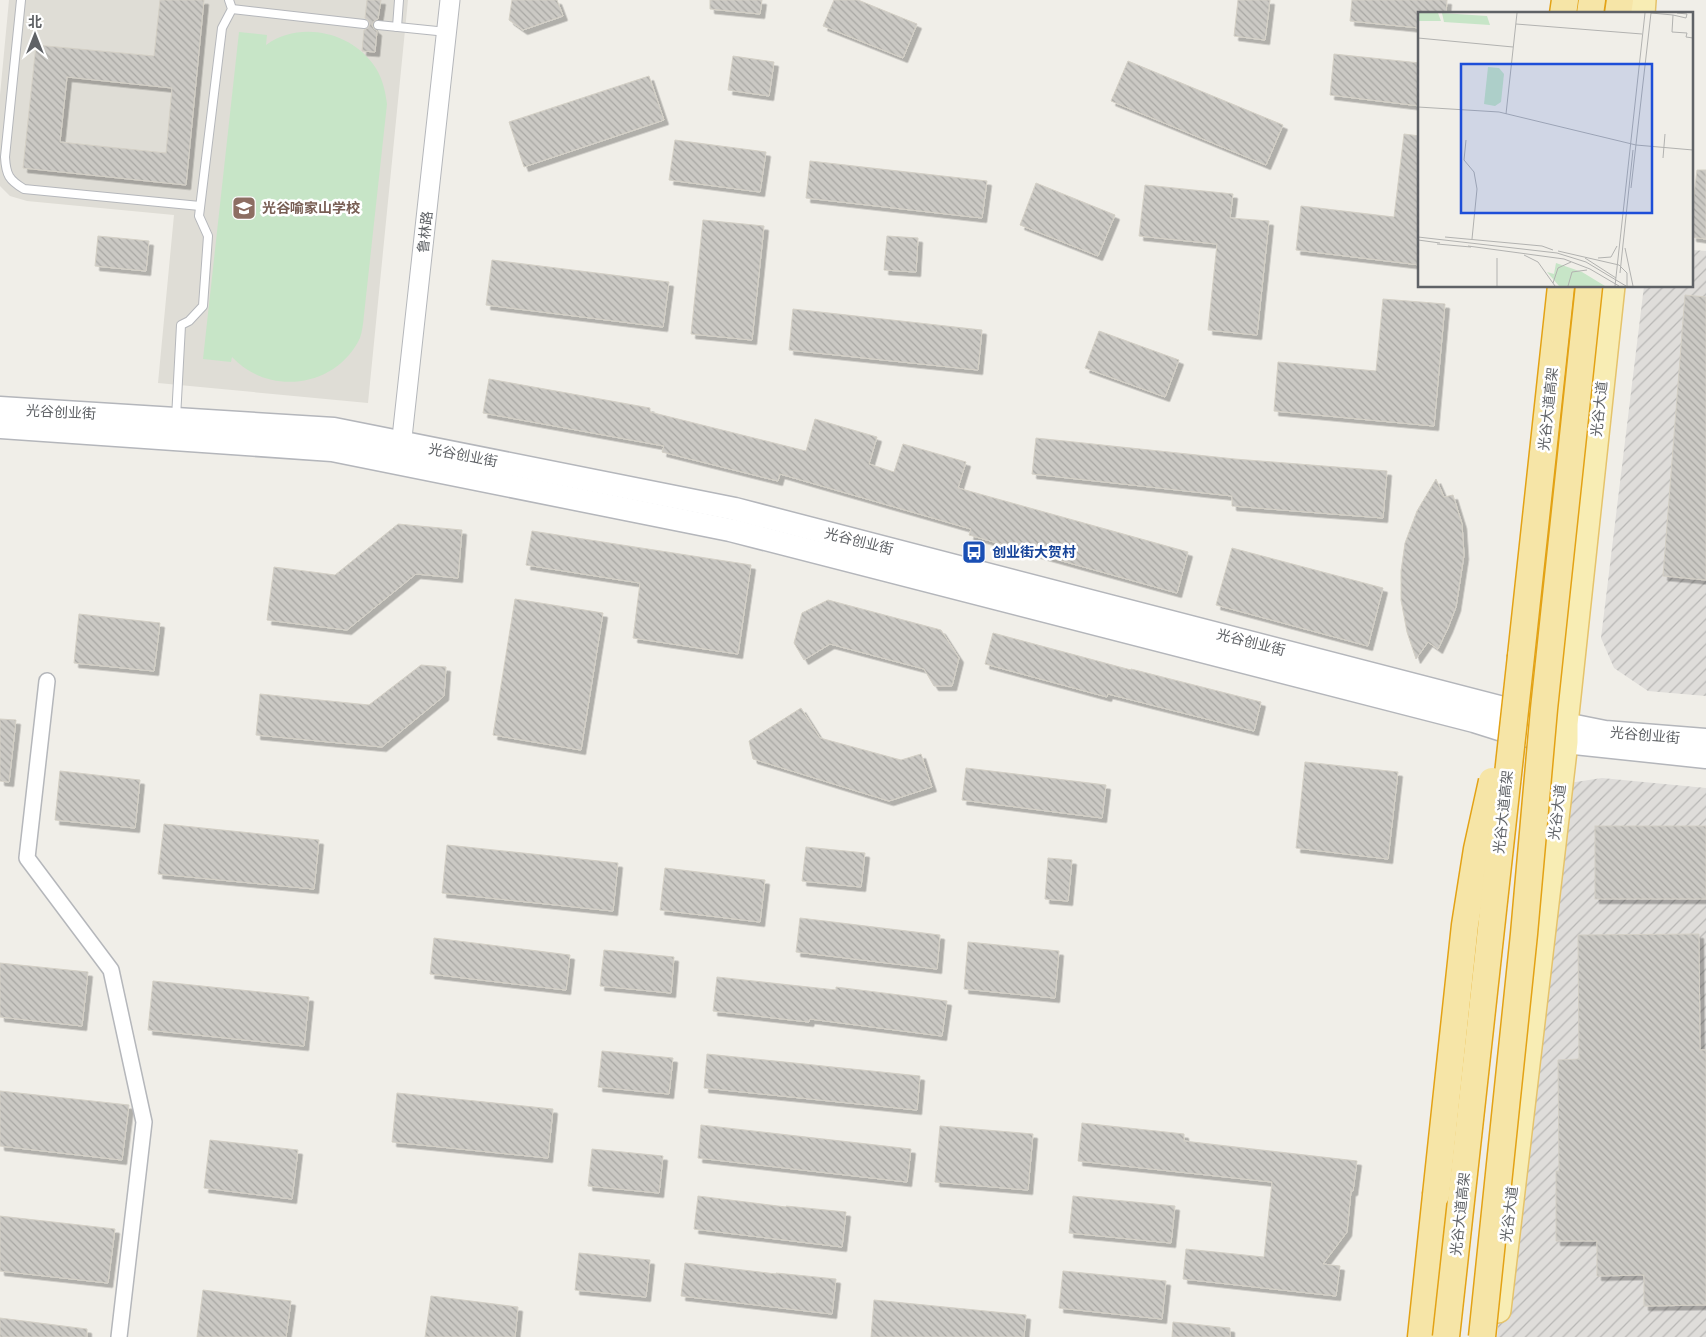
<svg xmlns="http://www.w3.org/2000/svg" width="1706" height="1337" font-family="'PT Sans Narrow','Noto Sans SC',sans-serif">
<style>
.industrial{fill:url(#industrial-furrows)}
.education{fill:#dfddd6}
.park{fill:#c7e5c7}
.building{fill:url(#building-back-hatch);stroke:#d4d0c6;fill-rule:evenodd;filter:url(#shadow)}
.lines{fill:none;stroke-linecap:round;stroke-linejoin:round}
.service-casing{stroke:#b5b7bb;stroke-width:10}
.minor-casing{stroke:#b5b7bb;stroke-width:18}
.tertiary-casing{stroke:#b5b7bb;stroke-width:21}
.secondary-casing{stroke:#b4b6bb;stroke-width:25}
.primary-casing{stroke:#e5c36b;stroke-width:28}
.trunk-casing{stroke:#e3a215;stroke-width:29}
.service{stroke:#fff;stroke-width:8}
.minor{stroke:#fff;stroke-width:15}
.tertiary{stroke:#fff;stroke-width:19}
.secondary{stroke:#fff;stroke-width:22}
.primary{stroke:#f8edb4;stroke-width:25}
.trunk{stroke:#f6e5a7;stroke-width:26}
.trunk-bridge-casing{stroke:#e3a215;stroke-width:29;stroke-linecap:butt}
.trunk-bridge{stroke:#f6e5a7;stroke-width:26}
.labels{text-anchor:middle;stroke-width:5;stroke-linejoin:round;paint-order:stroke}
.education-label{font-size:14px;font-weight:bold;fill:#785e54;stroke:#fff;text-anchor:start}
.street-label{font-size:14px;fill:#5f6266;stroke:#fff}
.transit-label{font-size:14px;font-weight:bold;fill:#164399;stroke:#fff;text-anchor:start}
.inset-road{fill:none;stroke:#b2b2b0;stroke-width:1}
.view{fill:#1d4ed8;fill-opacity:0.15;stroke:#1d4ed8;stroke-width:2.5}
.inset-edge{fill:none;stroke:#5f6266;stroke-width:2.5}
</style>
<defs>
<pattern id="industrial-furrows" width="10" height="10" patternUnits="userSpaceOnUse" patternTransform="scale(1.25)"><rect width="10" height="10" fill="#dfddda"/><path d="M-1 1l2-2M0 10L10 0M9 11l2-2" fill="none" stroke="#b8b7b5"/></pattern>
<pattern id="building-back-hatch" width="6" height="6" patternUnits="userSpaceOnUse" patternTransform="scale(1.25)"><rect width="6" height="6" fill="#cbc9c4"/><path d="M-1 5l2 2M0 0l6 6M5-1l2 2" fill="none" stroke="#a8a7a3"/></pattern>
<filter id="shadow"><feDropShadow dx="4.5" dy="4.5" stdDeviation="0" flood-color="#0004"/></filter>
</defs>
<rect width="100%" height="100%" fill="#f0eee8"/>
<g class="industrial">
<path d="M1692 250 1706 251V696L1648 691 1614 668 1601 638 1644 286H1692Z"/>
<path d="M1602 778 1706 788V1337H1497L1553 795 1569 783Z"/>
</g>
<path class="education" d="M9 0H408L368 403 158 383 174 215 27 201 10 196 0 186V95Z"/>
<path class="park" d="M239 32 267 35 266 45C299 21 349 31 373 64 382 76 385 89 387 104L363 324C362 330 361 337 358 342 332 389 267 395 232 357L231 362 203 359Z"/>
<g class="building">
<path d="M160 0H204L186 185 23 168 36 45 154 56ZM67 77 172 88 166 153 60 142Z"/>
<path d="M367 0H381L378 19 374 21 372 25 374 29 377 31 375 52 362 51 364 30 368 28 370 24 368 20 365 18Z"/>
<path d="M512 0H557L563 16 523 30 509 20Z"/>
<path d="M710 0H762L760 14 710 9Z"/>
<path d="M834 0H858L917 24 903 58 823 26Z"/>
<path d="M1238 0H1270L1265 40 1234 36Z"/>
<path d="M1352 0H1447L1446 14H1420V28L1350 21Z"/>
<path d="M1334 54 1420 63V106L1330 95Z"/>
<path d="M733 56 774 62 769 96 728 90Z"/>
<path d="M1128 61 1283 125 1266 165 1111 101Z"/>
<path d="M649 76 664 120 524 167 509 122Z"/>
<path d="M1404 134 1420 136V265L1296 250 1301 206 1394 217Z"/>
<path d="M675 140 766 152 760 192 669 180Z"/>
<path d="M810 161 987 181 982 218 806 198Z"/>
<path d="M1697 170H1706V239L1692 237V213Z"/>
<path d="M1036 183 1115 215 1098 256 1020 225Z"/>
<path d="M1145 185 1233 194 1230 218 1269 221 1257 335 1208 330 1217 244 1139 236Z"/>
<path d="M703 220 764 226 752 340 691 334Z"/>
<path d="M98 236 149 241 146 271 95 266Z"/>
<path d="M887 236 918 238 916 272 884 270Z"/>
<path d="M492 260 669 282 663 327 486 305Z"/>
<path d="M1685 295 1706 297V580L1663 576Z"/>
<path d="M1383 299 1445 304 1434 426 1274 411 1278 362 1376 371Z"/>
<path d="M793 309 982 330 978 370 789 350Z"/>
<path d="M1099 331 1179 360 1165 397 1085 368Z"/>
<path d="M489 379 650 408V412L806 451 815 419 877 437 869 464 894 472 903 444 966 462 958 488 1188 552 1177 593 969 535 971 529 780 474 778 481 662 452 664 446 483 413Z"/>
<path d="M1036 438 1235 459 1387 471 1383 518 1232 506V496L1032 474Z"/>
<path d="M1436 479 1444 497 1453 495 1462 524 1464 555 1456 607 1448 628 1438 649 1428 642 1416 659 1407 632 1401 600V571L1405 543 1417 511Z"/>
<path d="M398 524 462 530 458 578 416 574 347 630 267 620 274 567 335 575Z"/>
<path d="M532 531 751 565 738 654 633 638 640 583 526 565Z"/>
<path d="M1232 548 1383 588 1368 646 1216 605Z"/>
<path d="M515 599 603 613 581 750 493 735Z"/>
<path d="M828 600 941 630 959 658 952 686H934L924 669 830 644 804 660 794 643 802 613Z"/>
<path d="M79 614 160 623 154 671 74 663Z"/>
<path d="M993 633 1131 670V669L1261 702 1254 731 1108 694 1107 697 985 664Z"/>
<path d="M421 665 446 667 444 696 382 747 256 735 260 694 369 705Z"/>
<path d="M801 708 820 738 901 760 921 754 932 787 889 801 753 759 749 741Z"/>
<path d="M0 719 16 720 9 782 0 781Z"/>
<path d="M1305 762 1398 772 1388 859 1296 848Z"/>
<path d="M966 768 1106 785 1102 818 962 800Z"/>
<path d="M60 771 140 780 135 828 55 820Z"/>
<path d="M164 824 319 840 314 889 158 874Z"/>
<rect x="1595" y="826" width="111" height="73"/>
<path d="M447 845 618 863 613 911 442 893Z"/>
<path d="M806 847 865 853 861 887 802 881Z"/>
<path d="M1048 858 1072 860 1068 901 1045 899Z"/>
<path d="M665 868 765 880 760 922 660 910Z"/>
<path d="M800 918 940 935 937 969 796 952Z"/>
<path d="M1699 934 1700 1050H1706V1305L1644 1306V1275L1597 1276V1241H1556V1171H1559L1558 1060 1579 1059 1578 935Z"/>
<path d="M434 938 570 955 566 990 430 974Z"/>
<path d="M968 942 1059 951 1055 998 964 989Z"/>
<path d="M604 950 674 957 671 993 600 986Z"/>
<path d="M0 963 88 972 82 1026 0 1017Z"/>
<path d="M717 977 836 990V987L947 1001 942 1036 810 1019 809 1022 713 1011Z"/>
<path d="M153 981 309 997 304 1046 148 1030Z"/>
<path d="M602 1051 673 1058 669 1094 598 1087Z"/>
<path d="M707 1054 920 1076 917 1110 704 1088Z"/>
<path d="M0 1091 129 1105 122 1160 0 1146Z"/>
<path d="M397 1093 553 1109 548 1158 392 1142Z"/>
<path d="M1082 1123 1184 1134V1141L1357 1161 1353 1191H1351L1347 1232 1323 1264 1340 1266 1336 1296 1183 1279 1186 1249 1264 1257 1272 1182 1078 1161Z"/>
<path d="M701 1125 911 1149 907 1182 698 1158Z"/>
<path d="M940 1126 1033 1134 1028 1190 935 1182Z"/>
<path d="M210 1140 298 1150 292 1199 204 1188Z"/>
<path d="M592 1149 663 1156 659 1193 588 1186Z"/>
<path d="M698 1196 786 1207V1206L846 1212 842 1247 694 1229Z"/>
<path d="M1073 1196 1175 1206 1171 1243 1069 1233Z"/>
<path d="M0 1216 115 1229 108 1283 0 1271Z"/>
<path d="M579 1253 650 1260 646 1297 575 1290Z"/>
<path d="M685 1263 776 1274V1273L836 1279 832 1314 681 1296Z"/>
<path d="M1063 1271 1166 1281 1162 1319 1059 1308Z"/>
<path d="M203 1290 291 1301 286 1337H197Z"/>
<path d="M431 1296 518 1307 515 1337H425Z"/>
<path d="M874 1300 1026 1315 1024 1337H871Z"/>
<path d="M0 1318 87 1329V1337H0Z"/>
<path d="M1173 1322 1230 1328V1337H1172Z"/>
</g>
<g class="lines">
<g class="service-casing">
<g id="service">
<path d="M21 0 5 157C6 175 9 180 24 189L200 206"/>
<path d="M232 9 364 24"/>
<path d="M378 25 447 32"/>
<path d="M397 27 399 0"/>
<path d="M176 418 181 325 189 321 203 306 208 236 199 216 222 28 232 9 229 0"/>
</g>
</g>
<g class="minor-casing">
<path id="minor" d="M47 681 27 858 111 970 144 1122 119 1337"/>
</g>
<g class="tertiary-casing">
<path id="tertiary" d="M400 456 450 0"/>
</g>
<g class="secondary-casing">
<g id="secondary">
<path d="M0 408 334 429 735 509 1565 724 1605 732 1706 740"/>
<path d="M0 427 332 450 730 530 1474 721 1512 733 1565 742 1706 757"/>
</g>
</g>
<g class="primary-casing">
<g id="primary">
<path d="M1642 14 1643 0"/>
<path d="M1498 1310 1565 742V724L1612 286"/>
</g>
</g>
<g class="trunk-casing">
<g id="trunk">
<path d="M1563 14 1565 0"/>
<path d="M1590 14 1592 0"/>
<path d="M1618 14 1620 0"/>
<path d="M1521 656 1561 286"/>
<path d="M1421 1337 1436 1195"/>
</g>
</g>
<use href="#service" class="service"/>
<use href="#minor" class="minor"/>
<use href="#tertiary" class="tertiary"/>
<use href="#secondary" class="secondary"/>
<use href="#primary" class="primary"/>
<use href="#trunk" class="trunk"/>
<g class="trunk-bridge-casing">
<g id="trunk-bridge">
<path d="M1436 1195 1465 925 1477 849 1492 781"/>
<path d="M1446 1337 1521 656"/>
<path d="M1482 1337 1524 934 1544 709 1589 286"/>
</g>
</g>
<use href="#trunk-bridge" class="trunk-bridge"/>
</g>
<defs>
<g id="school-square" transform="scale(1.25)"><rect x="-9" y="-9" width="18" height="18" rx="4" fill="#8d6e63" stroke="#fff"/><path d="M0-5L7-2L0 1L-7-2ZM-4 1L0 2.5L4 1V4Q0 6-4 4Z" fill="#fff"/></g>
<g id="bus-square" transform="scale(1.25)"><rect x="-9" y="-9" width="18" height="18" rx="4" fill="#1a4fb4" stroke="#fff"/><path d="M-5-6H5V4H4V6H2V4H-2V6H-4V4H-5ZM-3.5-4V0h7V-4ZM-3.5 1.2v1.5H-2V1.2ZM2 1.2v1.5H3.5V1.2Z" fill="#fff"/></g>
</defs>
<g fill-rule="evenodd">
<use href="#school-square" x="244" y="208"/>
<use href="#bus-square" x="974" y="552"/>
</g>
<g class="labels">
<g class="education-label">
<text x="262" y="213">光谷喻家山学校</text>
</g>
<g class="street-label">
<text transform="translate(425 232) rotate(-84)" y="5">鲁林路</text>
<text transform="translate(1548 409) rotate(-84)" y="5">光谷大道高架</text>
<text transform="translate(1599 409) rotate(-84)" y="5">光谷大道</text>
<text transform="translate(61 412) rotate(3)" y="5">光谷创业街</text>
<text transform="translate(463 455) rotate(11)" y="5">光谷创业街</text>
<text transform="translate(859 541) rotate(14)" y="5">光谷创业街</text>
<text transform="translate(1251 642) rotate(14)" y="5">光谷创业街</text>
<text transform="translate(1645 735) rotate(5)" y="5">光谷创业街</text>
<text transform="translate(1503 812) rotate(-84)" y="5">光谷大道高架</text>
<text transform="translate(1557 812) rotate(-83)" y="5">光谷大道</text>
<text transform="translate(1460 1214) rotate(-84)" y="5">光谷大道高架</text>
<text transform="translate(1509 1214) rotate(-83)" y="5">光谷大道</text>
</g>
<g class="transit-label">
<text x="992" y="557">创业街大贺村</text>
</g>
</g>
<g transform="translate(1418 12)">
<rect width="275" height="275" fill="#f0eee8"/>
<path d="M0 1H20L23 9H0ZM24 1 69 4 72 13 26 10ZM138 251 164 260 187 274H141L129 260 136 262Z" fill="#c7e5c7"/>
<path d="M70 55 81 56 86 62 83 90 77 94 66 92Z" fill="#c7e5c7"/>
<path class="inset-road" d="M233 1 255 3 254 20 269 21 268 25 275 26M255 3 268 6 269 2 259 1M98 12 224 22M0 26 95 35M0 95 81 100 218 133 275 138M88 102 99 1M48 128 46 148 56 160 59 177 54 227M245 146 247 122M213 176 233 1M0 225 139 241 168 250 208 274M27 225 124 234 135 238M0 228 22 231M19 232 53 235M50 234 146 247 172 257 201 274M207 236 215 274M140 239 201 253 209 261V274M106 243 120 250 137 274M79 246V274M167 246 198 266M180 246 193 245 199 234M202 261 215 138M135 271 140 256 153 250M150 274 154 260 169 258M197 274 227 1"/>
<path class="view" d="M43 52H234V201H43Z"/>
<rect width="275" height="275" class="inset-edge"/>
</g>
<g transform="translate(35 35)" stroke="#ffffff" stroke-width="4" paint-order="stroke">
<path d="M0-4L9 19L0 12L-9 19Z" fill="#5f6266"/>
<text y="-8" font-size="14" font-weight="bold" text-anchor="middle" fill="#5f6266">北</text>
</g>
</svg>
